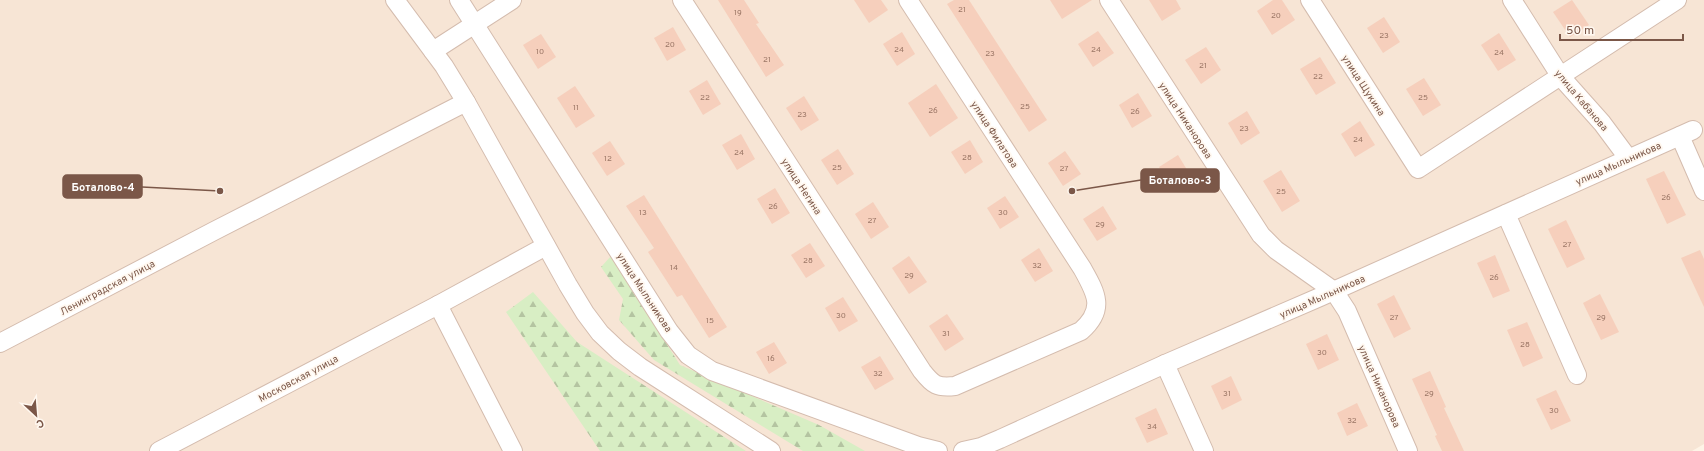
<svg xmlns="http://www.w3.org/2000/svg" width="1704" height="451" font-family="Overpass,sans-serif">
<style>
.residential{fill:#f7e5d5}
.forest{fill:url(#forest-firs)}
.building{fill:#f6cfbc}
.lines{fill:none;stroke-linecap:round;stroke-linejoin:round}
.minor-casing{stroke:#d4bcae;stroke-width:20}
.minor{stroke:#fff;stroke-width:18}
.labels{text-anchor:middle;stroke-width:3.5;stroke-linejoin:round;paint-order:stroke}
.number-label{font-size:8px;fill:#9a7565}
.street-label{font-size:10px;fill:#7b5748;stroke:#fff8f0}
.leader{fill:none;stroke:#7b5748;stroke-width:1.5}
.callout-dot{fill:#7b5748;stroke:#fff8f0;stroke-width:1.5}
.callout{fill:#7b5748;stroke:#7b5748;stroke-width:1.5}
.callout-label{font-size:11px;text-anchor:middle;font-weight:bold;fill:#fff}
</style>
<defs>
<pattern id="forest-firs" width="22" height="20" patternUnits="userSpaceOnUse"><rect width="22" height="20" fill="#d8eec4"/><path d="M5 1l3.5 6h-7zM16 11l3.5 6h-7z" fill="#b4c4a1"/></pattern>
</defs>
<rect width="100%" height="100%" fill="#fef4e7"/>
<path class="residential" d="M0 0H1704V444L1692 451H0Z"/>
<g class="forest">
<path d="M611 256 680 365 819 425 865 451H803L654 360 619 320 623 299 601 267Z"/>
<path d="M533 292 577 342 746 451H600L506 312Z"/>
</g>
<g class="building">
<path d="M718 0H744L759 23 756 24 784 65 766 77Z"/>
<path d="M854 0H881L888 10 869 23Z"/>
<path d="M954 0H969L1047 120 1029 132 947 4Z"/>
<path d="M1050 0H1092L1062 19Z"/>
<path d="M1149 0H1176L1181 9 1162 21Z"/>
<path d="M1273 0H1282L1295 20 1272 35 1257 11Z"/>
<path d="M1572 0 1589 25 1570 37 1553 12Z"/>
<path d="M1384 17 1400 42 1383 53 1367 28Z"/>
<path d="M673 27 686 50 667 61 654 38Z"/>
<path d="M1098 31 1114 53 1093 67 1078 44Z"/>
<path d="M902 32 915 54 897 66 883 44Z"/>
<path d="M1499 33 1516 60 1498 71 1481 45Z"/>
<path d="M541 34 556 57 538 69 523 45Z"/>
<path d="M1206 47 1221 70 1201 84 1185 60Z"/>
<path d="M1320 57 1336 83 1316 95 1300 69Z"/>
<path d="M1424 78 1441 105 1423 116 1406 89Z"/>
<path d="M707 80 721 104 703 115 689 91Z"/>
<path d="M936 84 958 118 930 137 908 103Z"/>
<path d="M575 86 595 116 576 128 557 98Z"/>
<path d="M1138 93 1152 116 1132 128 1119 105Z"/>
<path d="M804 96 819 120 801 131 786 108Z"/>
<path d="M1247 111 1260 133 1241 145 1228 123Z"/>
<path d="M1360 121 1375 145 1355 157 1341 134Z"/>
<path d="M741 134 755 159 737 170 722 145Z"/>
<path d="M970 140 983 162 965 174 951 152Z"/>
<path d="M610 141 625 164 607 176 592 153Z"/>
<path d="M838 149 854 174 837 185 821 160Z"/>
<path d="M1065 151 1081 174 1063 186 1048 163Z"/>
<path d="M1178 155 1192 178 1173 190 1159 167Z"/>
<path d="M1281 170 1300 201 1282 212 1263 181Z"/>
<path d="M1664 171 1686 215 1667 224 1646 179Z"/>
<path d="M775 188 790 213 772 224 757 199Z"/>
<path d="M644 195 727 327 709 338 682 295 677 297 648 252 654 248 626 206Z"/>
<path d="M1005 196 1019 217 1000 229 987 208Z"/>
<path d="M873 202 889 227 871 239 855 214Z"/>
<path d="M1103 206 1117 229 1097 241 1083 219Z"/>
<path d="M1566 220 1585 259 1567 268 1548 229Z"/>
<path d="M810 243 825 266 806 278 791 255Z"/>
<path d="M1039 248 1053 271 1035 282 1021 260Z"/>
<path d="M1700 250 1704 259V307L1681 258Z"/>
<path d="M1495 255 1510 291 1493 298 1477 263Z"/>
<path d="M909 256 927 282 909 294 892 268Z"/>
<path d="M1600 294 1619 332 1601 340 1583 303Z"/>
<path d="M1394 295 1411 329 1394 338 1377 304Z"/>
<path d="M843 297 858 321 839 332 825 308Z"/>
<path d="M947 314 964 339 945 351 929 326Z"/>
<path d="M1527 322 1543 358 1523 367 1507 330Z"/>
<path d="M1327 334 1339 360 1318 370 1306 344Z"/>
<path d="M774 342 787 363 769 374 756 352Z"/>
<path d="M880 356 894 379 875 390 861 367Z"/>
<path d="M1430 371 1446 407 1444 408 1464 451H1442L1435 436 1437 435 1412 379Z"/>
<path d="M1231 376 1242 400 1222 410 1211 386Z"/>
<path d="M1556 390 1571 421 1551 430 1536 399Z"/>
<path d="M1357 403 1368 426 1347 436 1337 413Z"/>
<path d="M1156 408 1168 434 1147 443 1135 418Z"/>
</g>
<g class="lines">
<g class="minor-casing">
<g id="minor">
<path d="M395 0 444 66 466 102 568 285 585 313 600 333 619 351 640 367 771 451"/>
<path d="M459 0 669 331 688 355 712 371 918 446 938 451"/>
<path d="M682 0 922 371C933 385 937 388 955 386L1081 331C1106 309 1096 293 1082 268L908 0"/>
<path d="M1109 0 1261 235 1276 250 1334 291 1347 311 1408 451"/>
<path d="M1310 0 1418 169 1677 0"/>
<path d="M1512 0 1561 77 1602 123 1628 158"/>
<path d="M433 51 512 0"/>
<path d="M1680 136 1704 191"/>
<path d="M1506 214 1577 375"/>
<path d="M438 305 513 451"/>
<path d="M0 343 214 231 466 102"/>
<path d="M1165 364 1204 451"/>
<path d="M159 451 438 305 546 246"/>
<path d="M963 451 981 447 1000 439 1165 364 1320 297 1693 130"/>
</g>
</g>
<use href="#minor" class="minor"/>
</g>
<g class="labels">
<g class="number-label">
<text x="962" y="12">21</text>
<text x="738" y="15">19</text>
<text x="1276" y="18">20</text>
<text x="1384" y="38">23</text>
<text x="670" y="47">20</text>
<text x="899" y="52">24</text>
<text x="1096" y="52">24</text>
<text x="540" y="54">10</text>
<text x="1499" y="55">24</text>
<text x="990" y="56">23</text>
<text x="767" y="62">21</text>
<text x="1203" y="68">21</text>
<text x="1318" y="79">22</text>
<text x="705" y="100">22</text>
<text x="1423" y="100">25</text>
<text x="1025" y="109">25</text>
<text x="576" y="110">11</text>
<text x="933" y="113">26</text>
<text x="1135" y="114">26</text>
<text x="802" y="117">23</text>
<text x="1244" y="131">23</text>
<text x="1358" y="142">24</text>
<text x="739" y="155">24</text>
<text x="967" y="160">28</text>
<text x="608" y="161">12</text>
<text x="837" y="170">25</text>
<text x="1064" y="171">27</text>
<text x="1281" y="194">25</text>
<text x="1666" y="200">26</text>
<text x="773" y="209">26</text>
<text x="643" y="215">13</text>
<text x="1003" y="215">30</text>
<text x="872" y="223">27</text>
<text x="1100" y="227">29</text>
<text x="1567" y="247">27</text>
<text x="808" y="263">28</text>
<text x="1037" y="268">32</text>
<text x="674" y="270">14</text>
<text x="909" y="278">29</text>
<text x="1494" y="280">26</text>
<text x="841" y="318">30</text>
<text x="1394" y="320">27</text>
<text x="1601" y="320">29</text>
<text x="710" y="323">15</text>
<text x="946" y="336">31</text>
<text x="1525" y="347">28</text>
<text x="1322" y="355">30</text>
<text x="771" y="361">16</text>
<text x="878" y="376">32</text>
<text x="1227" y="396">31</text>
<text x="1429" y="396">29</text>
<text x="1554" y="413">30</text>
<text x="1352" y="423">32</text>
<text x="1152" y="429">34</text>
</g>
<g class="street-label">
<text transform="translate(1364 85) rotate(57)" y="4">улица Щукина</text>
<text transform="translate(1582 100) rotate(50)" y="4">улица Кабанова</text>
<text transform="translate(1186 120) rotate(57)" y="4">улица Никанорова</text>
<text transform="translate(995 134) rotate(57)" y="4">улица Филатова</text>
<text transform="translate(1618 163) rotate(-24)" y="4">улица Мыльникова</text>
<text transform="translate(802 186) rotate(57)" y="4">улица Негина</text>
<text transform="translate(107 287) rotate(-28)" y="4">Ленинградская улица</text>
<text transform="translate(645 292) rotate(57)" y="4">улица Мыльникова</text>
<text transform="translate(1322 296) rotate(-24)" y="4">улица Мыльникова</text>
<text transform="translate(298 378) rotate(-28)" y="4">Московская улица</text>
<text transform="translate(1380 386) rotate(66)" y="4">улица Никанорова</text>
</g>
</g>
<path class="leader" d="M1072 191L1141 180M220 191L142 187"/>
<g class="callout-dot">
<circle cx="1072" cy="191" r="4"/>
<circle cx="220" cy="191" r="4"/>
</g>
<g class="callout">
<rect x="1141" y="169" width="78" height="23" rx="4"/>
<rect x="63" y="175" width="79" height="23" rx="4"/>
</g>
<g class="callout-label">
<text x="1180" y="184">Боталово-3</text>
<text x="103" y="191">Боталово-4</text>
</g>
<g transform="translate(36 415) rotate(154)" stroke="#fff8f0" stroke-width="3" paint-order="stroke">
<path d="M0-3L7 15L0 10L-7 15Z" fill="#7b5748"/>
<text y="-6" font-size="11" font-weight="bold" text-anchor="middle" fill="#7b5748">С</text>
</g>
<path d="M1560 34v6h123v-6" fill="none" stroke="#7b5748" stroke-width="2"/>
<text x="1566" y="34" font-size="12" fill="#7b5748" stroke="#fff8f0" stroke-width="3" paint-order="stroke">50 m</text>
</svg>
